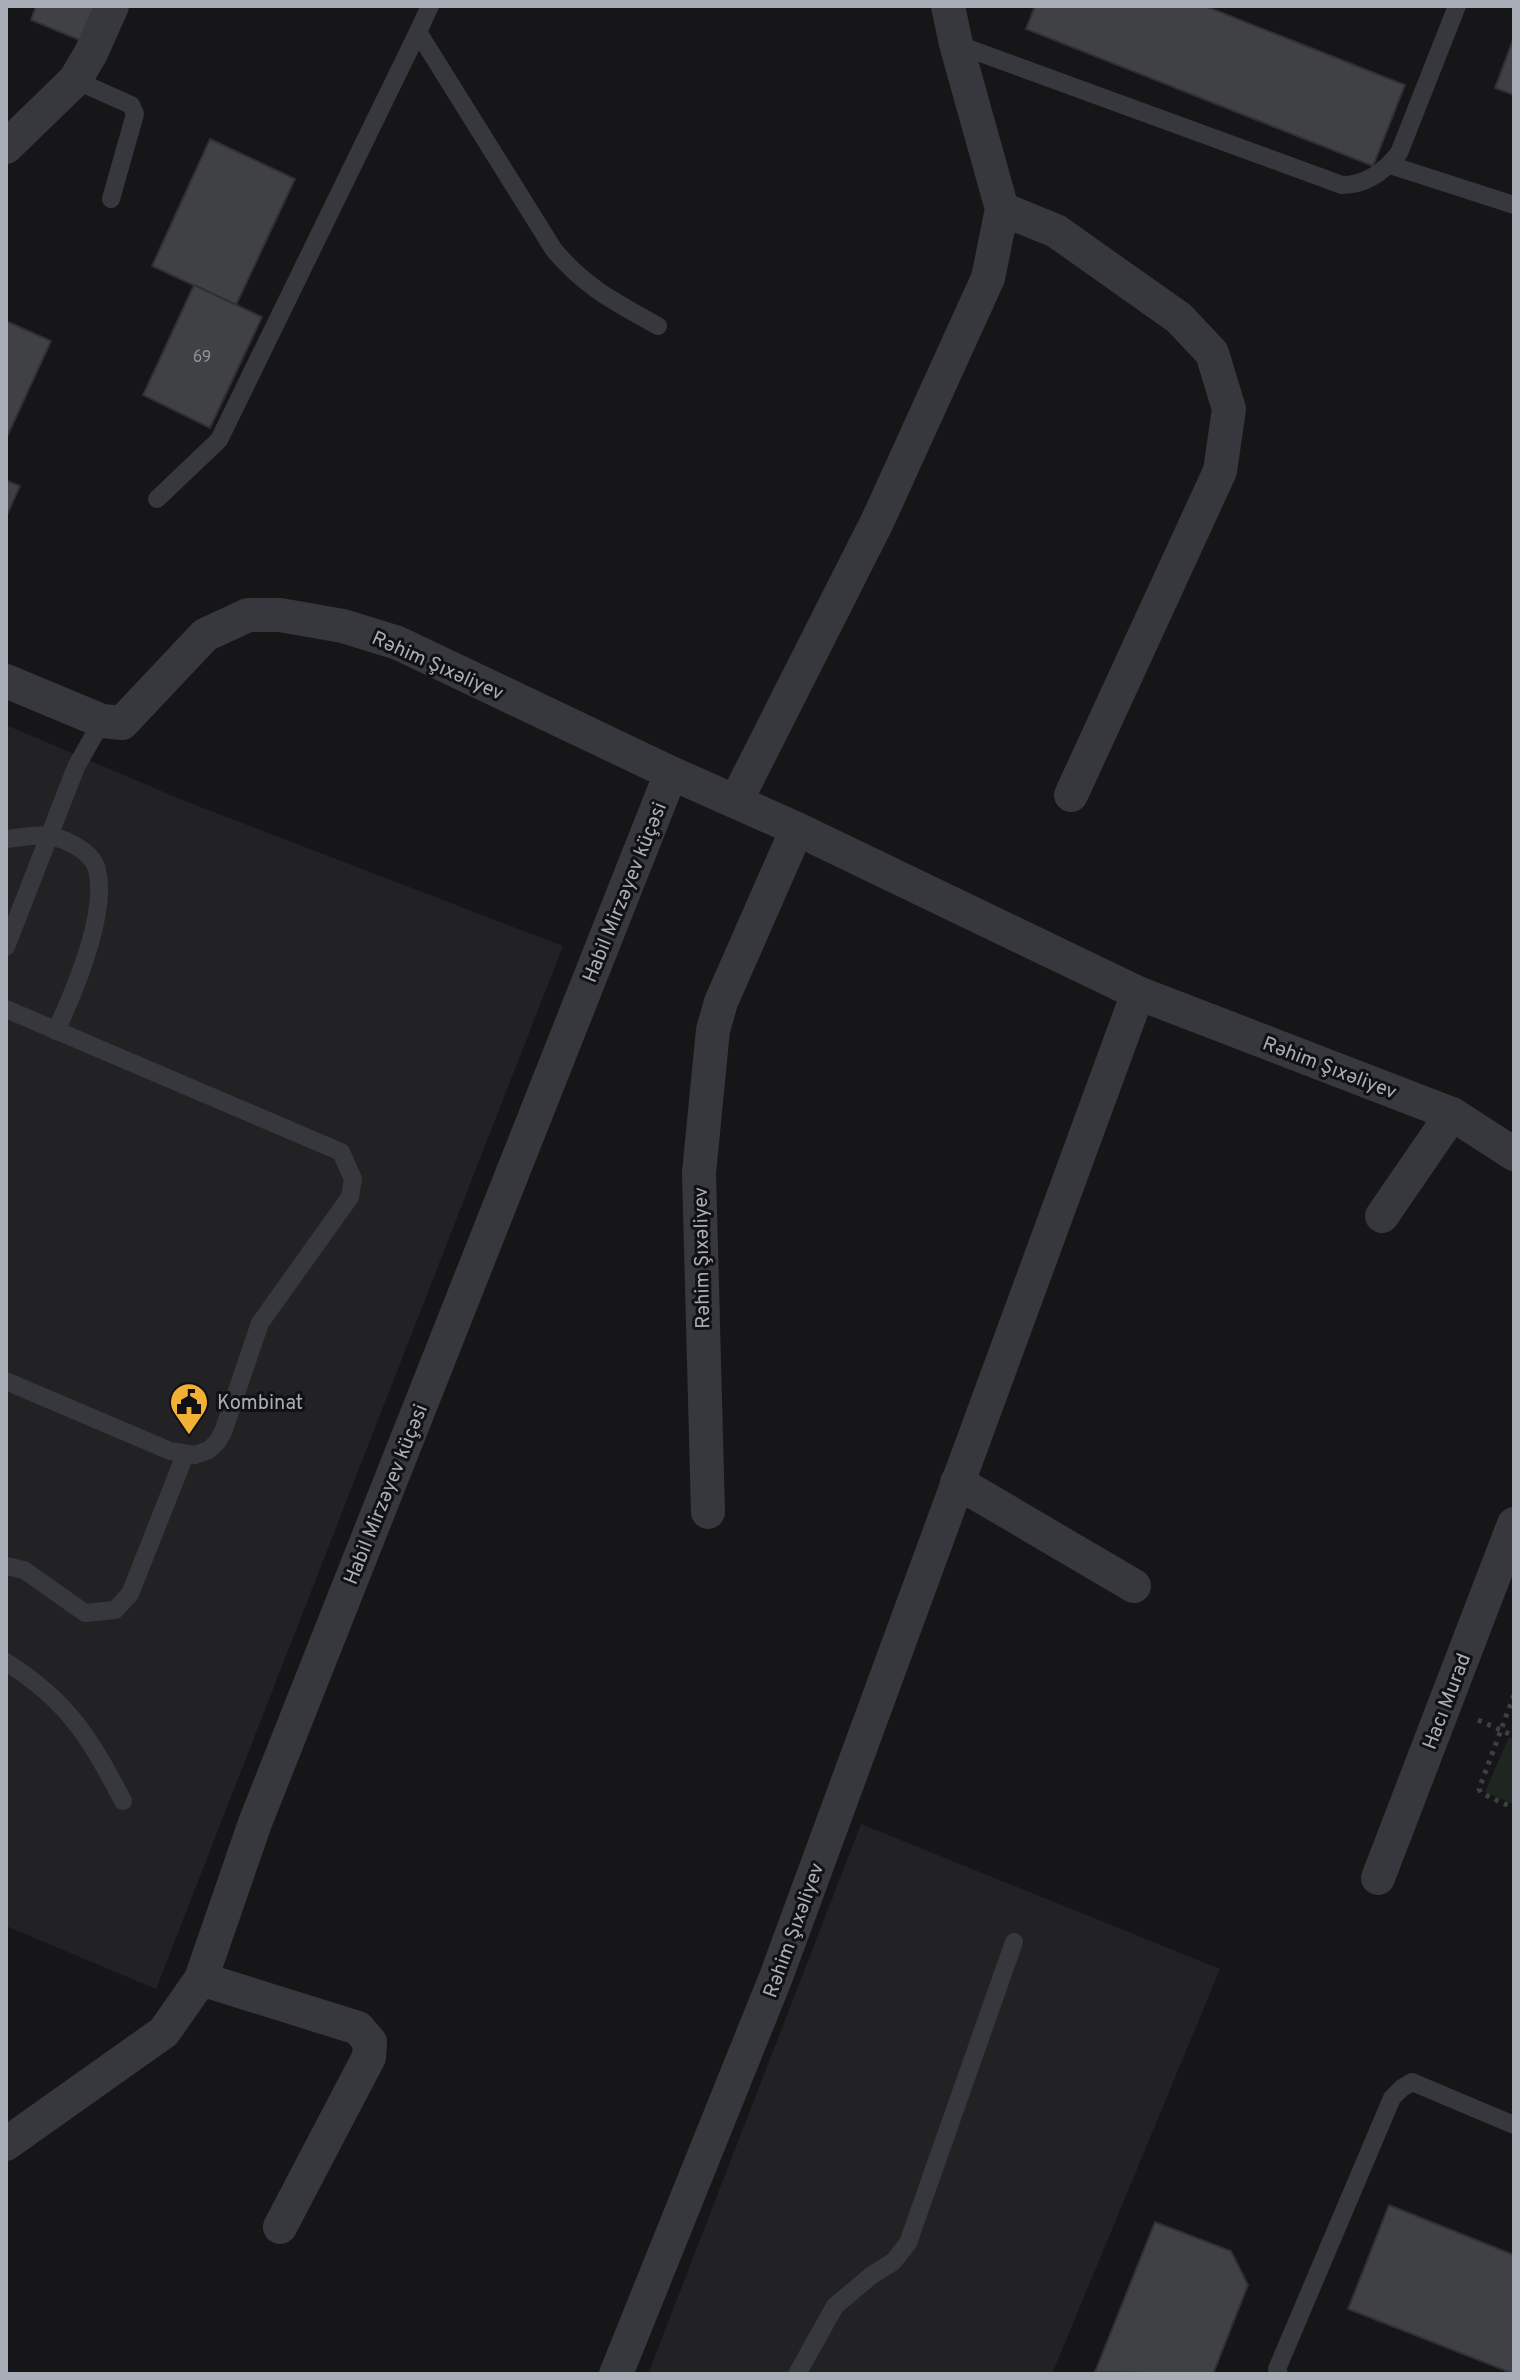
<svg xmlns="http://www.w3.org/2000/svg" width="1520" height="2380" font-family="Overpass,sans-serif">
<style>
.built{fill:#222225}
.green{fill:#1e261f}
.building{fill:#404145;stroke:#303034;stroke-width:2}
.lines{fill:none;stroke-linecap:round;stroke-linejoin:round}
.path{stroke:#3d3f44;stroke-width:5;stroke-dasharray:4 6;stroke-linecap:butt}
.service{stroke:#37383d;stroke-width:18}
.minor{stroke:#37383d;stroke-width:34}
.labels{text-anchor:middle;stroke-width:6;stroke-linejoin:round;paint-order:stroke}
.number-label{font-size:16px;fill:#8e929b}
.street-label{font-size:20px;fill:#a8adb8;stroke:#111113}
.poi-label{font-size:20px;fill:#a8adb8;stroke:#111113;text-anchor:start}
</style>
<rect width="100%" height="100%" fill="#161618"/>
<g class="built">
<path d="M6 725 185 801 563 946 156 1989 6 1926Z"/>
<path d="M861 1824 1220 1969 1052 2374H648Z"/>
</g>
<path class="green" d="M1509 1737 1514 1739V1804L1485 1792Z"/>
<g class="building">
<path d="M36 6H99L84 42 31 20Z"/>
<path d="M1035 6H1205L1405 85 1373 166 1026 29Z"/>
<path d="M1514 37V95L1495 88Z"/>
<path d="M210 139 295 179 236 305 152 266Z"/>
<path d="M194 285 262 317 210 428 143 395Z"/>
<path d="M6 321 51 341 6 439Z"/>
<path d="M6 480 20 486 6 517Z"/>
<path d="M1389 2205 1514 2255V2374L1348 2309Z"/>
<path d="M1155 2222 1231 2251 1248 2285 1213 2374 1095 2372Z"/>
</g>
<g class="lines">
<g class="path">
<path d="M1514 1695 1479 1789 1481 1793 1514 1808"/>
<path d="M1478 1720 1514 1736"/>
</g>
<g class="service">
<path d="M430 6 418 32 554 250C586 288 615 302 658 326"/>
<path d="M956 44 1342 185C1366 185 1384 172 1399 153L1457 6"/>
<path d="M75 80 131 105 135 114 111 199"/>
<path d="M1390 165 1514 205"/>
<path d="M157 499 219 440 418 32"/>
<path d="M6 839C19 838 36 834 49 836 67 839 93 852 97 870 108 914 74 992 56 1031"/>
<path d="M6 947 76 767 102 721"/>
<path d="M6 1009 341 1152 353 1179 350 1197 260 1323 223 1432 217 1442 209 1450 195 1455 170 1451 6 1381"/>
<path d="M6 1566 24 1570 85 1613 115 1610 130 1594 185 1455"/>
<path d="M6 1662C68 1701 90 1738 123 1801"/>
<path d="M797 2374 835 2306 872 2275 893 2262 908 2243 1014 1942"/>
<path d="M1279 2374 1277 2369 1392 2098 1402 2088 1412 2082 1514 2125"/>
</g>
<g class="minor">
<path d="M6 147 75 80 91 53 112 6"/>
<path d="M1002 209 1056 231 1179 318 1212 353 1229 409 1220 471 1071 795"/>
<path d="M6 681 102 721 122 723 205 635 248 615H280L343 626 398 643 671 773 797 829 1138 993 1452 1114 1514 1154"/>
<path d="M736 801 878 520 988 278 1002 209 956 44 948 6"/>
<path d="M1382 1216 1452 1114"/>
<path d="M957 1482 1134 1586"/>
<path d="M708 1512 699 1173 713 1030 721 1002 797 829"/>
<path d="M1378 1878 1514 1524"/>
<path d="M201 1979 358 2028 370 2042 369 2057 280 2227"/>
<path d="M6 2144 164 2032 201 1979 255 1823 671 773"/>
<path d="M616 2374 776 1977 1138 993"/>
</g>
</g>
<defs>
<g id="civic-pin" transform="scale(2)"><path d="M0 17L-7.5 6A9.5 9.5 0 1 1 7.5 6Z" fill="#f2b134" stroke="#111113"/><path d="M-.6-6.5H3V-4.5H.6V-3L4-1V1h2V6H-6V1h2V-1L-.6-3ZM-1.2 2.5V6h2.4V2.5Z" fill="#111"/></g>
</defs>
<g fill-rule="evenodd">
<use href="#civic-pin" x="189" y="1402"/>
</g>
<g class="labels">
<g class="number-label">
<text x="202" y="362">69</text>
</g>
<g class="street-label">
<text transform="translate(438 665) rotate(24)" y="7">Rəhim Şıxəliyev</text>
<text transform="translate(624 892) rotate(-68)" y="7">Habil Mirzəyev küçəsi</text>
<text transform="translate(1330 1067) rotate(21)" y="7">Rəhim Şıxəliyev</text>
<text transform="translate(701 1258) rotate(-91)" y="7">Rəhim Şıxəliyev</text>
<text transform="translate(385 1494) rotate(-68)" y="7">Habil Mirzəyev küçəsi</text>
<text transform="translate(1446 1701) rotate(-69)" y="7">Hacı Murad</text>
<text transform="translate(793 1930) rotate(-70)" y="7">Rəhim Şıxəliyev</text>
</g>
<g class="poi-label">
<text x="217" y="1409">Kombinat</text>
</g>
</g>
<rect width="1520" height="2380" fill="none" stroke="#a8adb8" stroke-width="16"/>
</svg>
